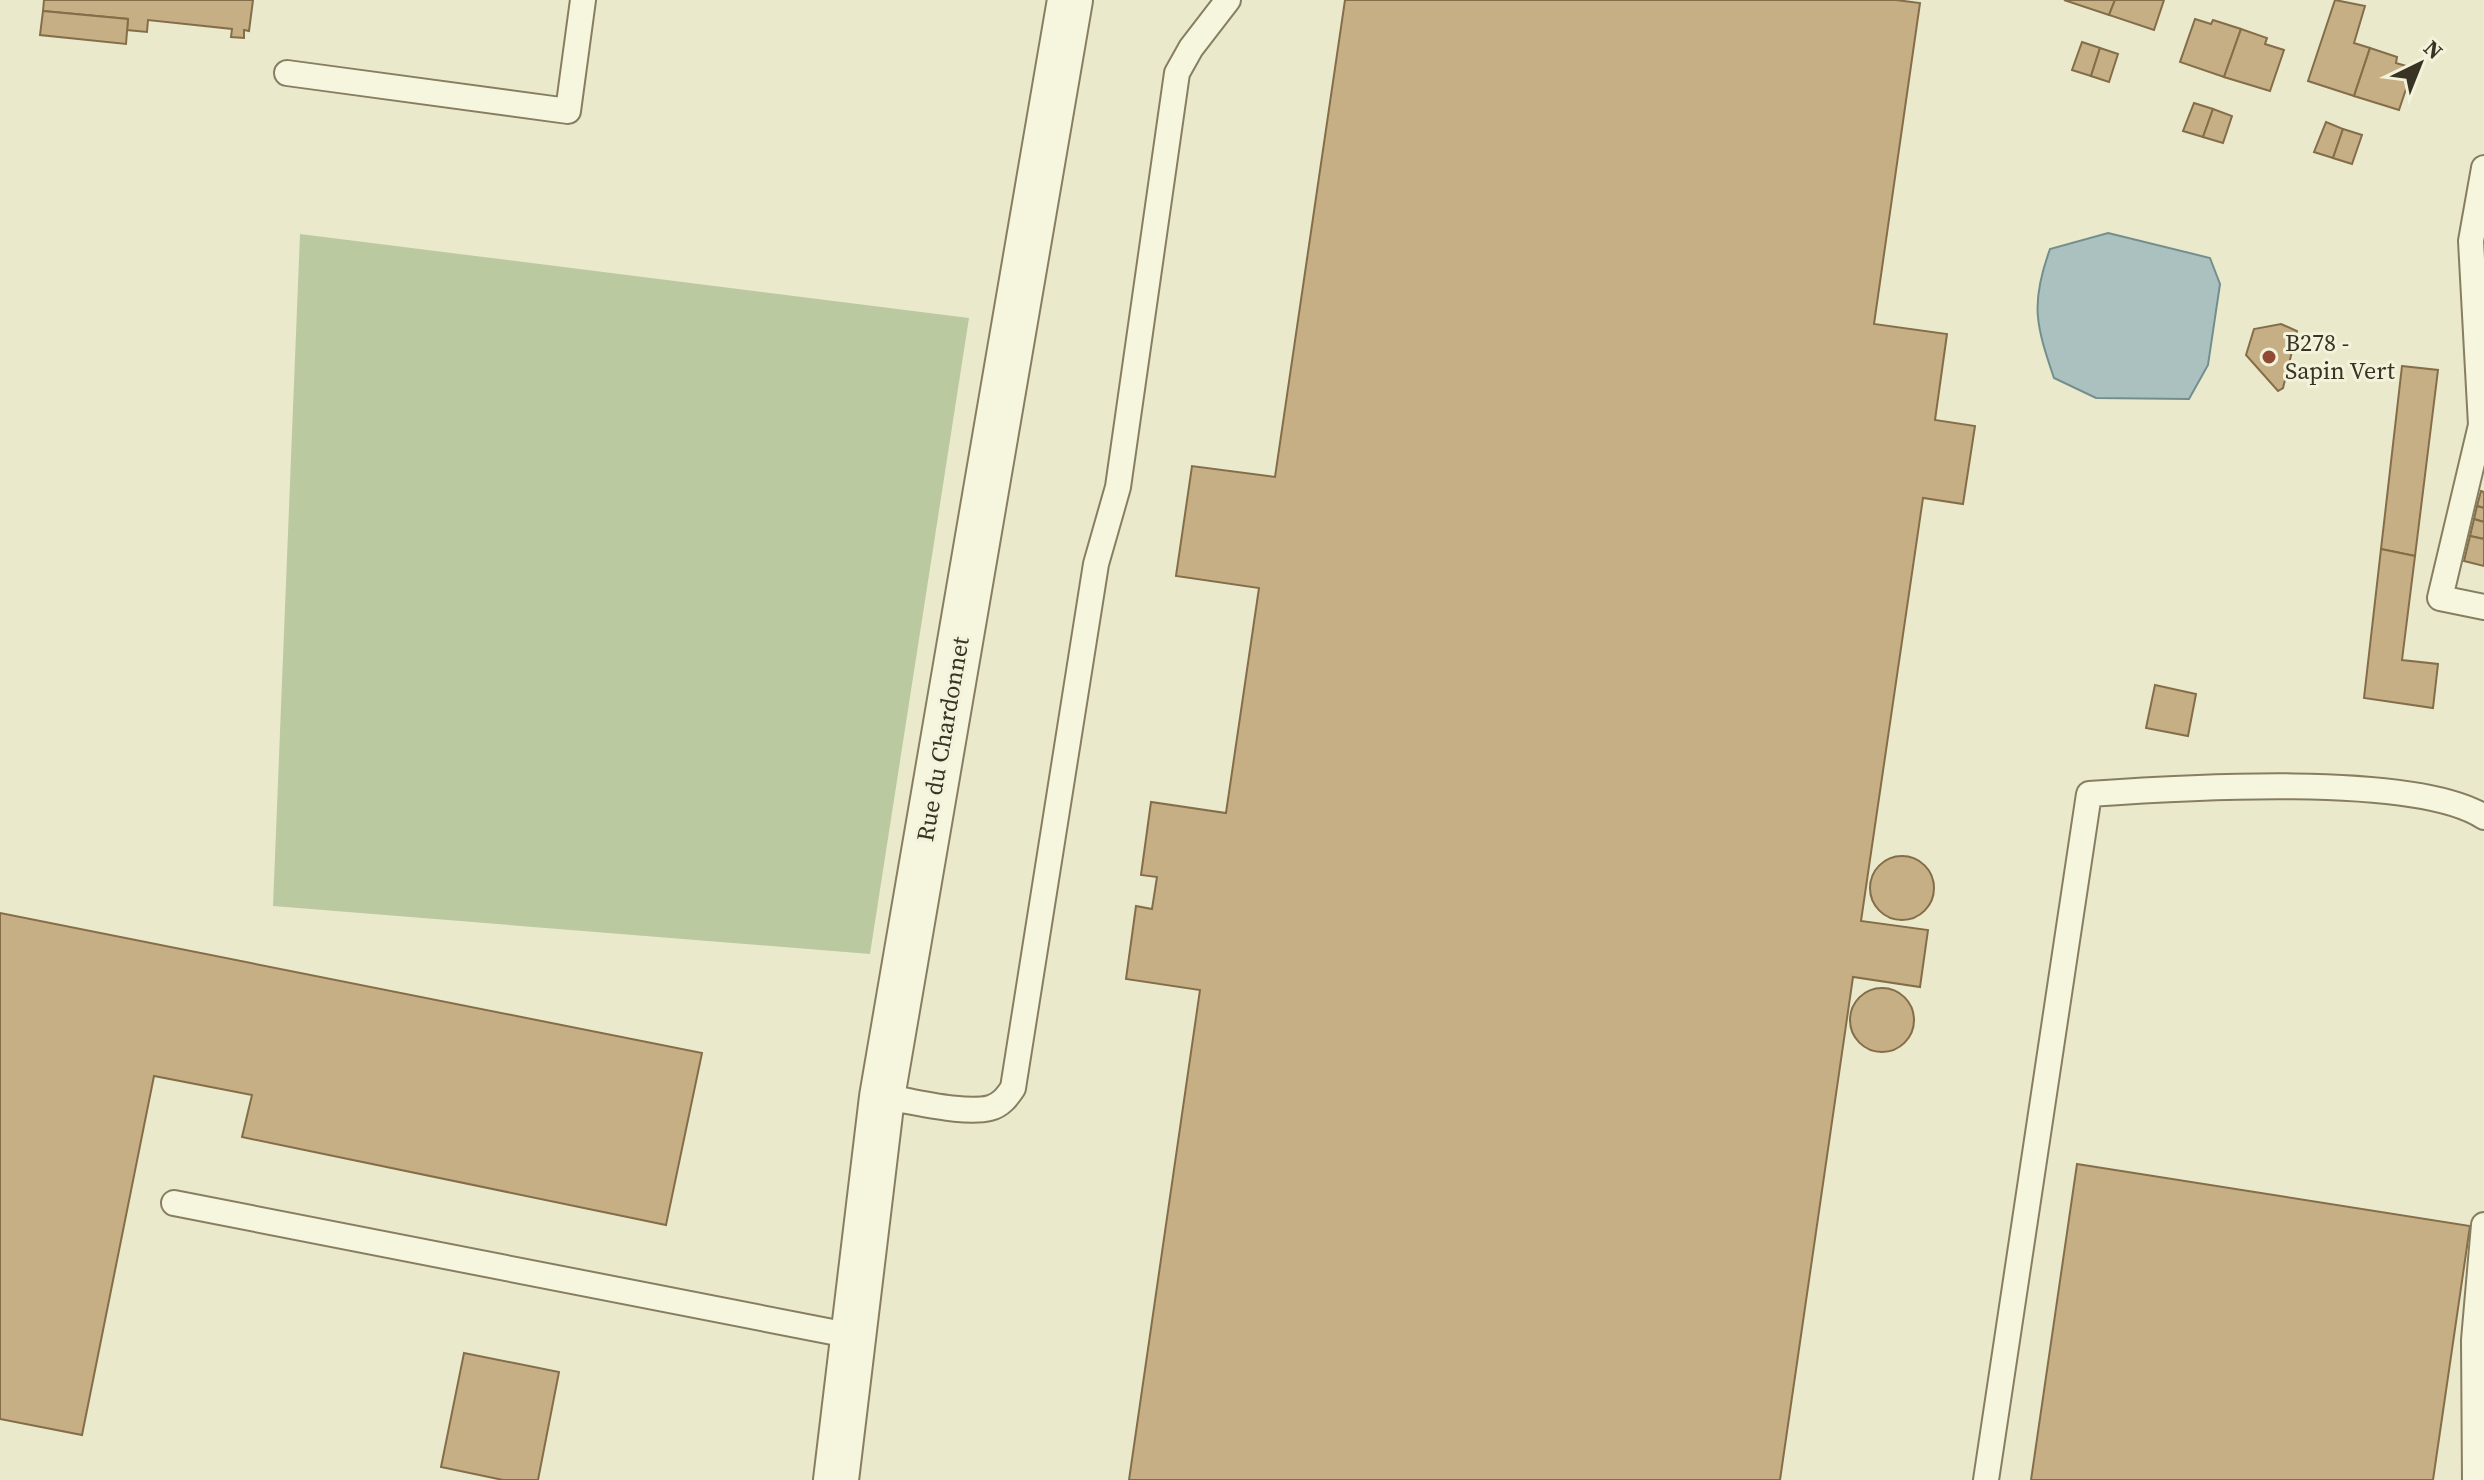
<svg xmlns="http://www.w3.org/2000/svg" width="2484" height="1480" font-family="'Source Serif 4',serif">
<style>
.green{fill:#bbc9a0}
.water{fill:#abc1bf;stroke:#728f8e;stroke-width:2}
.building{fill:#c6ae85;stroke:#846e49;stroke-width:2}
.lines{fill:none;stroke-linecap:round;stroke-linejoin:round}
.lane-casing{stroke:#877e61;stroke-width:28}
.street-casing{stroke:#877e61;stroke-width:48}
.lane{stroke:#f6f5de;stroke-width:24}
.street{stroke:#f6f5de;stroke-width:44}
.poi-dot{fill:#904a36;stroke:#f3f2db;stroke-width:3}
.labels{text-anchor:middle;stroke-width:6;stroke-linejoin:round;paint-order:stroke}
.poi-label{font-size:24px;fill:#393323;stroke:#f3f2db;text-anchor:start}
.street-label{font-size:24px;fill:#393323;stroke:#f3f2db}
</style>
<rect width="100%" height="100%" fill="#ebe9cc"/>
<path class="green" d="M300 234 969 318 870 954 273 906Z"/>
<path class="water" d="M2108 233 2210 258 2220 284 2208 365 2189 399 2096 398 2054 378C2036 325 2030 304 2050 249Z"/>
<g class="building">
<path d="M44 0H253L249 31 244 30V38L231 37 232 29 148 20 147 32 127 30 128 19 43 11Z"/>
<path d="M1345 0H1896L1920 3 1874 324 1947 334 1935 420 1975 426 1963 504 1923 498 1861 921 1928 930 1920 987 1853 977 1780 1480H1129L1200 990 1126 979 1136 906 1152 909 1157 877 1141 875 1151 802 1226 813 1259 588 1176 576 1192 466 1275 477Z"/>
<path d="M2064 0H2115L2109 15Z"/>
<path d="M2115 0H2164L2154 30 2109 15Z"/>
<path d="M2335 0 2365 6 2354 43 2370 48 2354 96 2308 81Z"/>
<path d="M43 11 128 19 126 44 40 35Z"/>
<path d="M2195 19 2211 24 2213 20 2241 29 2224 77 2180 62Z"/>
<path d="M2241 29 2267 38 2265 44 2284 50 2270 91 2224 77Z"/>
<path d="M2082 42 2100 48 2091 76 2072 70Z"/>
<path d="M2100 48 2118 54 2109 82 2091 76Z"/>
<path d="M2370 48 2397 57 2396 63 2413 68 2399 110 2354 96Z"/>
<path d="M2194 103 2213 109 2203 137 2183 131Z"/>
<path d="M2213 109 2232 116 2223 143 2203 137Z"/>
<path d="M2326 122 2343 129 2333 158 2314 152Z"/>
<path d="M2343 129 2362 135 2352 164 2333 158Z"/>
<path d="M2281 324 2297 331 2283 388 2278 391 2246 355 2254 329Z"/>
<path d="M2402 366 2438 370 2415 556 2381 549Z"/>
<path d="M2481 491 2484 492V508L2477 506Z"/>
<path d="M2477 506 2484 508V522L2474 519Z"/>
<path d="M2474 519 2484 522V539L2470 536Z"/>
<path d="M2470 536 2484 539V566L2464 561Z"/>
<path d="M2381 549 2415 556 2402 660 2438 664 2433 708 2364 698Z"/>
<path d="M2155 685 2196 694 2188 736 2146 728Z"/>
<circle cx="1902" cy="888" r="32"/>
<path d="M0 913 702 1053 666 1225 242 1137 252 1095 154 1076 82 1435 0 1419Z"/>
<circle cx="1882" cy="1020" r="32"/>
<path d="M2077 1164 2470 1226 2433 1480H2031Z"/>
<path d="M464 1353 559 1372 538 1480H503L441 1467Z"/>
</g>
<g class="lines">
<g class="lane-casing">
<g id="lane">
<path d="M287 73 568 111 583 0"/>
<path d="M2484 168 2471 241 2481 425 2440 598 2484 607"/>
<path d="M882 1097C911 1100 963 1115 990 1108 1001 1105 1007 1097 1013 1088L1096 564 1118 487 1177 73 1191 48 1228 0"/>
<path d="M174 1203 853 1336"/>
<path d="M1986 1480 2089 794C2177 788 2414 772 2484 817"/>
<path d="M2475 1480 2474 1340 2484 1225"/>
</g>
</g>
<g class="street-casing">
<path id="street" d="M836 1480 882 1097 1070 0"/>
</g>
<use href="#lane" class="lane"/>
<use href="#street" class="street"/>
</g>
<circle class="poi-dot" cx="2269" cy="357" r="8"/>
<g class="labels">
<g class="poi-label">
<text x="2285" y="351">B278 -<tspan x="2285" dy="28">Sapin Vert</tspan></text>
</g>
<g class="street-label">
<text transform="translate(943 739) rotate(-80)" y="8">Rue du Chardonnet</text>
</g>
</g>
<g transform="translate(2420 64) rotate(43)" stroke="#f3f2db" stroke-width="6" paint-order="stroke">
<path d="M0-6L14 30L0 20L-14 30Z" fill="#393323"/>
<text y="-12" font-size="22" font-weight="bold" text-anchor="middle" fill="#393323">N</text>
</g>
</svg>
